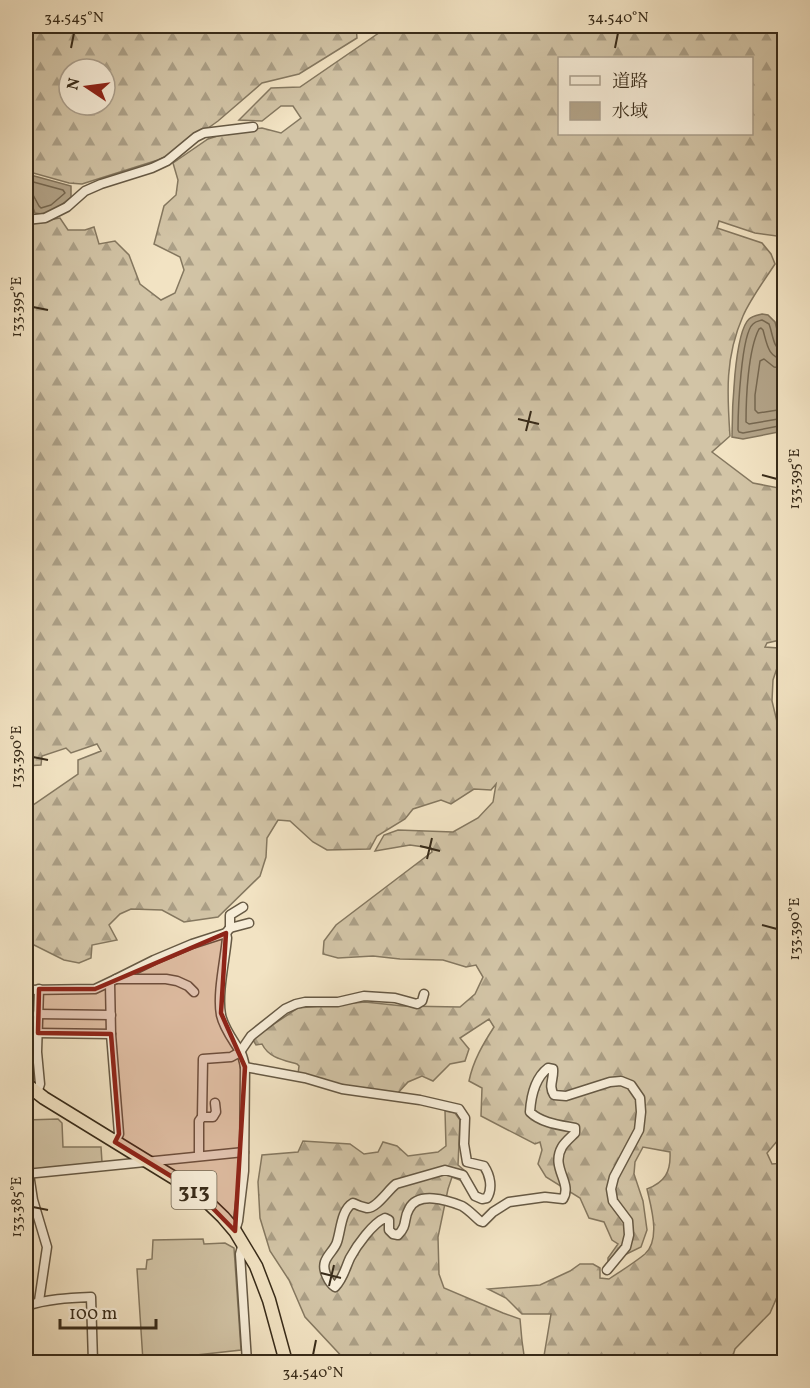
<svg xmlns="http://www.w3.org/2000/svg" width="810" height="1388" font-family="Vollkorn,'Noto Serif JP',serif">
<style>
.forest{fill:url(#forest-firs);stroke:#857860;stroke-width:1.5;fill-rule:evenodd}
.garden{fill:#d2c4a6;stroke:#857860;stroke-width:1.5}
.water{fill:#b3a489;stroke:#82745c;stroke-width:1.5}
.lines{fill:none;stroke-linecap:round;stroke-linejoin:round}
.shore{stroke:#766851;stroke-width:1.5}
.minor-casing{stroke:#665944;stroke-width:11}
.highway-casing{stroke:#382b19;stroke-width:15}
.minor{stroke:#f7edd8;stroke-width:8}
.highway{stroke:#f2e3c3;stroke-width:12}
.marked{fill:#8f2418;fill-opacity:0.2;stroke:#8f2418;stroke-width:4.5;stroke-linejoin:round}
.ticks{fill:none;stroke:#382b19;stroke-width:2}
.labels{text-anchor:middle;stroke-width:5;stroke-linejoin:round;paint-order:stroke}
.shield{fill:#f7edd8;stroke:#716552;stroke-width:1.5}
.shield-label{font-size:22px;font-weight:bold;fill:#382b19}
.neatline{fill:none;stroke:#382b19;stroke-width:2}
.ticks-label{font-size:15px;text-anchor:middle;fill:#382b19}
</style>
<defs>
<pattern id="forest-firs" width="22" height="20" patternUnits="userSpaceOnUse" patternTransform="scale(1.5)"><rect width="22" height="20" fill="#d2c4a6"/><path d="M5 1l3.5 6h-7zM16 11l3.5 6h-7z" fill="#ab9f86"/></pattern>
</defs>
<rect width="100%" height="100%" fill="#f2e3c3"/>
<filter id="stains"><feTurbulence type="fractalNoise" baseFrequency=".00333" numOctaves="4"/><feColorMatrix values="0 0 0 0 .2 0 0 0 0 .09 0 0 0 0 .02 0 0 0 .5 -.17"/></filter>
<radialGradient id="worn" r=".72"><stop offset=".6" stop-color="#630" stop-opacity="0"/><stop offset="1" stop-color="#630" stop-opacity=".3"/></radialGradient>
<g class="forest">
<path d="M26 26H356L357 38 299 74 262 83 218 121 173 153 158 160 82 184 69 183 26 171ZM69 69H105V105H69Z"/>
<path d="M389 26H784V237L755 233 719 221 717 228 762 243 771 254 775 264C764 281 751 298 743 316 725 357 727 393 730 436L712 452 753 483 784 489V636L780 640 767 643 765 647 778 648 779 662 773 680 772 701 779 730 784 733V1140H778L767 1153 772 1164 784 1163V1281L770 1313 735 1349 731 1362H543L551 1314H522L506 1298 488 1289 540 1285 570 1271 580 1264H593L600 1268V1278L609 1279C621 1271 634 1263 645 1254 661 1239 651 1207 647 1189 665 1182 671 1172 670 1152L643 1147 635 1162 634 1174 643 1201 647 1230 641 1247 608 1263V1258L618 1244 612 1240 604 1222 589 1218 580 1198 546 1177 538 1164 542 1150 540 1142 535 1144 481 1116 482 1088 469 1081C473 1061 483 1044 494 1027L489 1019 460 1038 469 1049 465 1061 450 1064 433 1081 422 1076 408 1082 397 1094 348 1087 298 1074 299 1066 297 1064C283 1060 269 1058 262 1044L256 1045 253 1040 256 1036 298 1008 365 1002 403 1006 460 1007 475 994 483 977 476 965 466 967 443 960 400 959 373 956 338 958 323 954 324 941 336 925 432 852 431 848 410 845 375 851 384 835 398 830 453 832 478 818 493 802 496 784 491 790 474 789 451 804 441 800 413 809 405 819 377 836 370 849 327 850 313 842 290 821 278 820 267 838 266 857 260 876 218 917 184 922 162 910 131 909 120 914 109 925 117 940 92 945 91 958 79 963 64 960 26 941V810L78 774V760L101 751 97 744 71 753 66 748 42 756 41 765 26 766V224L60 218 68 230H85L94 227 99 244 115 241 129 255 140 284 161 300 175 293 184 270 180 257 154 244 164 206 176 195 178 180 173 163 208 139 230 132 262 128 281 133 301 118 293 106H281L262 121 239 120 271 88 300 87ZM560 58H752V134H560Z"/>
<path d="M445 1111 455 1113 460 1120 458 1165 465 1171 473 1185 452 1177 448 1189 438 1237 439 1274 444 1288 503 1313 520 1319 522 1341 525 1362H347L305 1317 289 1280 270 1251 260 1218 258 1182 262 1155 298 1152 303 1141 350 1144 364 1154 378 1152 383 1142 397 1146 408 1156 438 1152 446 1146Z"/>
</g>
<g class="garden">
<path d="M58 1119 62 1123 63 1147H101L102 1162 26 1170V1120Z"/>
<path d="M203 1239 204 1244 225 1243 234 1248 241 1350 143 1361 137 1269H146L147 1260 152 1259 153 1240Z"/>
</g>
<g class="water">
<path d="M27 174 71 186V197C61 205 50 217 35 213L26 190V175Z"/>
<path d="M762 314 768 315 775 322 784 356V431L743 439 732 437C732 415 734 333 749 319 752 316 758 315 762 314Z"/>
</g>
<g class="lines">
<g class="shore">
<path d="M26 180 63 190 65 193 51 205 41 208 39 206 32 193 26 191"/>
<path d="M784 352C773 350 773 334 769 324L762 320C759 321 756 321 753 324 741 334 738 412 738 430L739 432 743 433 784 425"/>
<path d="M784 359C768 358 767 344 763 330L761 328 759 329C748 350 746 398 746 422L749 424 784 418"/>
<path d="M784 368 774 367 764 359 760 361 755 395V410L758 413 784 409"/>
</g>
<g class="minor-casing">
<g id="minor">
<path d="M26 220 45 218 67 207 85 191 101 184 152 168 167 161 196 137 204 133 253 127"/>
<path d="M230 928V915L243 907"/>
<path d="M226 933 227 938C225 960 217 994 221 1015 224 1029 234 1041 241 1053 243 1057 244 1062 245 1067L244 1171 238 1221 235 1231"/>
<path d="M116 979 154 960 192 944 226 933 230 928 249 923"/>
<path d="M110 983 111 1034 119 1134 115 1142"/>
<path d="M26 990 95 989 116 979H166L177 981 188 986 194 992"/>
<path d="M38 1014 111 1015"/>
<path d="M38 1033 111 1034"/>
<path d="M245 1067 305 1078 342 1089 420 1100 459 1109 465 1118 464 1144 467 1162 484 1166C490 1175 493 1188 487 1198L482 1199 475 1196 463 1175 445 1170 396 1184C388 1190 376 1209 367 1208 362 1207 357 1205 353 1203 341 1210 341 1230 337 1242 335 1249 327 1255 325 1262 322 1270 329 1283 335 1287 343 1279 345 1269 350 1258 357 1245 373 1223 385 1218L389 1220V1230L393 1234 398 1235C408 1225 403 1219 409 1209 418 1191 447 1200 462 1206 469 1210 474 1216 480 1221L483 1222 493 1212 509 1202 545 1197 563 1199C573 1183 550 1168 562 1147 565 1142 571 1137 575 1133V1128C560 1125 541 1123 530 1112 531 1096 535 1078 548 1068L553 1069C554 1080 548 1085 554 1095L566 1096 610 1082 621 1081 631 1085 640 1098 641 1112 639 1130 614 1177 611 1189 613 1201 628 1221 629 1235 626 1247 607 1270"/>
<path d="M37 1093 40 1084 37 1052 39 989"/>
<path d="M202 1117 203 1059 231 1057 240 1052 251 1036 285 1009 296 1004 305 1002H338L364 996 395 998 417 1004 422 1001 424 994"/>
<path d="M199 1155V1121L202 1117H213L216 1112 215 1103"/>
<path d="M26 1174 244 1152"/>
<path d="M29 1174 33 1200 47 1247 39 1301"/>
<path d="M243 1243 240 1254 247 1362"/>
<path d="M26 1306C47 1299 68 1298 91 1297L93 1362"/>
</g>
</g>
<g class="highway-casing">
<path id="highway" d="M26 1084 44 1098 197 1192 223 1217 235 1231 256 1266 269 1300 286 1362"/>
</g>
<use href="#minor" class="minor"/>
<use href="#highway" class="highway"/>
</g>
<path class="marked" d="M226 933 221 1013 245 1067 235 1231 197 1192 115 1142 119 1134 111 1034 38 1033 39 989H95Z"/>
<path class="ticks" d="M71 48 74 33M615 48 618 33M33 307 48 310M518 419 539 424M526 431 531 411M762 475 777 479M33 757 48 760M420 846 440 851M427 859 432 838M762 925 777 929M33 1207 48 1210M321 1273 341 1278M329 1286 334 1265M313 1355 316 1340"/>
<g class="labels">
<rect class="shield" x="171.5" y="1171" width="45" height="38" rx="4.5"/>
<g class="shield-label">
<text x="194" y="1198">313</text>
</g>
</g>
<rect width="810" height="1388" fill="none" stroke="#f2e3c3" stroke-width="66"/>
<rect x="558" y="57" width="195" height="78" fill="#f7edd8" stroke="#ab9f8c" stroke-width="1.5"/>
<rect x="570" y="76" width="30" height="9" fill="#f7edd8" stroke="#ab9f8c" stroke-width="1.5"/>
<text x="612" y="87" font-size="18" fill="#382b19">道路</text>
<rect x="570" y="102" width="30" height="18" fill="#b3a489" stroke="#ab9f8c" stroke-width="1.5"/>
<text x="612" y="117" font-size="18" fill="#382b19">水域</text>
<g transform="translate(87 87) rotate(283)"><circle r="28" fill="#f7edd8" stroke="#ab9f8c" stroke-width="1.5"/>
<path d="M0-4.5L10 22L0 15L-10 22Z" fill="#8f2418"/>
<text y="-9" font-size="16" font-weight="bold" text-anchor="middle" fill="#382b19">N</text>
</g>
<path d="M60 1319v9h96v-9" fill="none" stroke="#382b19" stroke-width="3"/>
<text x="69" y="1319" font-size="18" fill="#382b19" stroke="#f7edd8" stroke-width="4.5" paint-order="stroke">100 m</text>
<rect x="33" y="33" width="744" height="1322" class="neatline"/>
<g class="ticks-label">
<text x="74" y="22">34.545°N</text>
<text x="618" y="22">34.540°N</text>
<text transform="translate(16 307) rotate(-90)" y="5">133.395°E</text>
<text transform="translate(794 479) rotate(-90)" y="5">133.395°E</text>
<text transform="translate(16 757) rotate(-90)" y="5">133.390°E</text>
<text transform="translate(794 929) rotate(-90)" y="5">133.390°E</text>
<text transform="translate(16 1207) rotate(-90)" y="5">133.385°E</text>
<text x="313" y="1377">34.540°N</text>
</g>
<rect width="100%" height="100%" filter="url(#stains)"/>
<rect width="100%" height="100%" fill="url(#worn)"/>
</svg>
